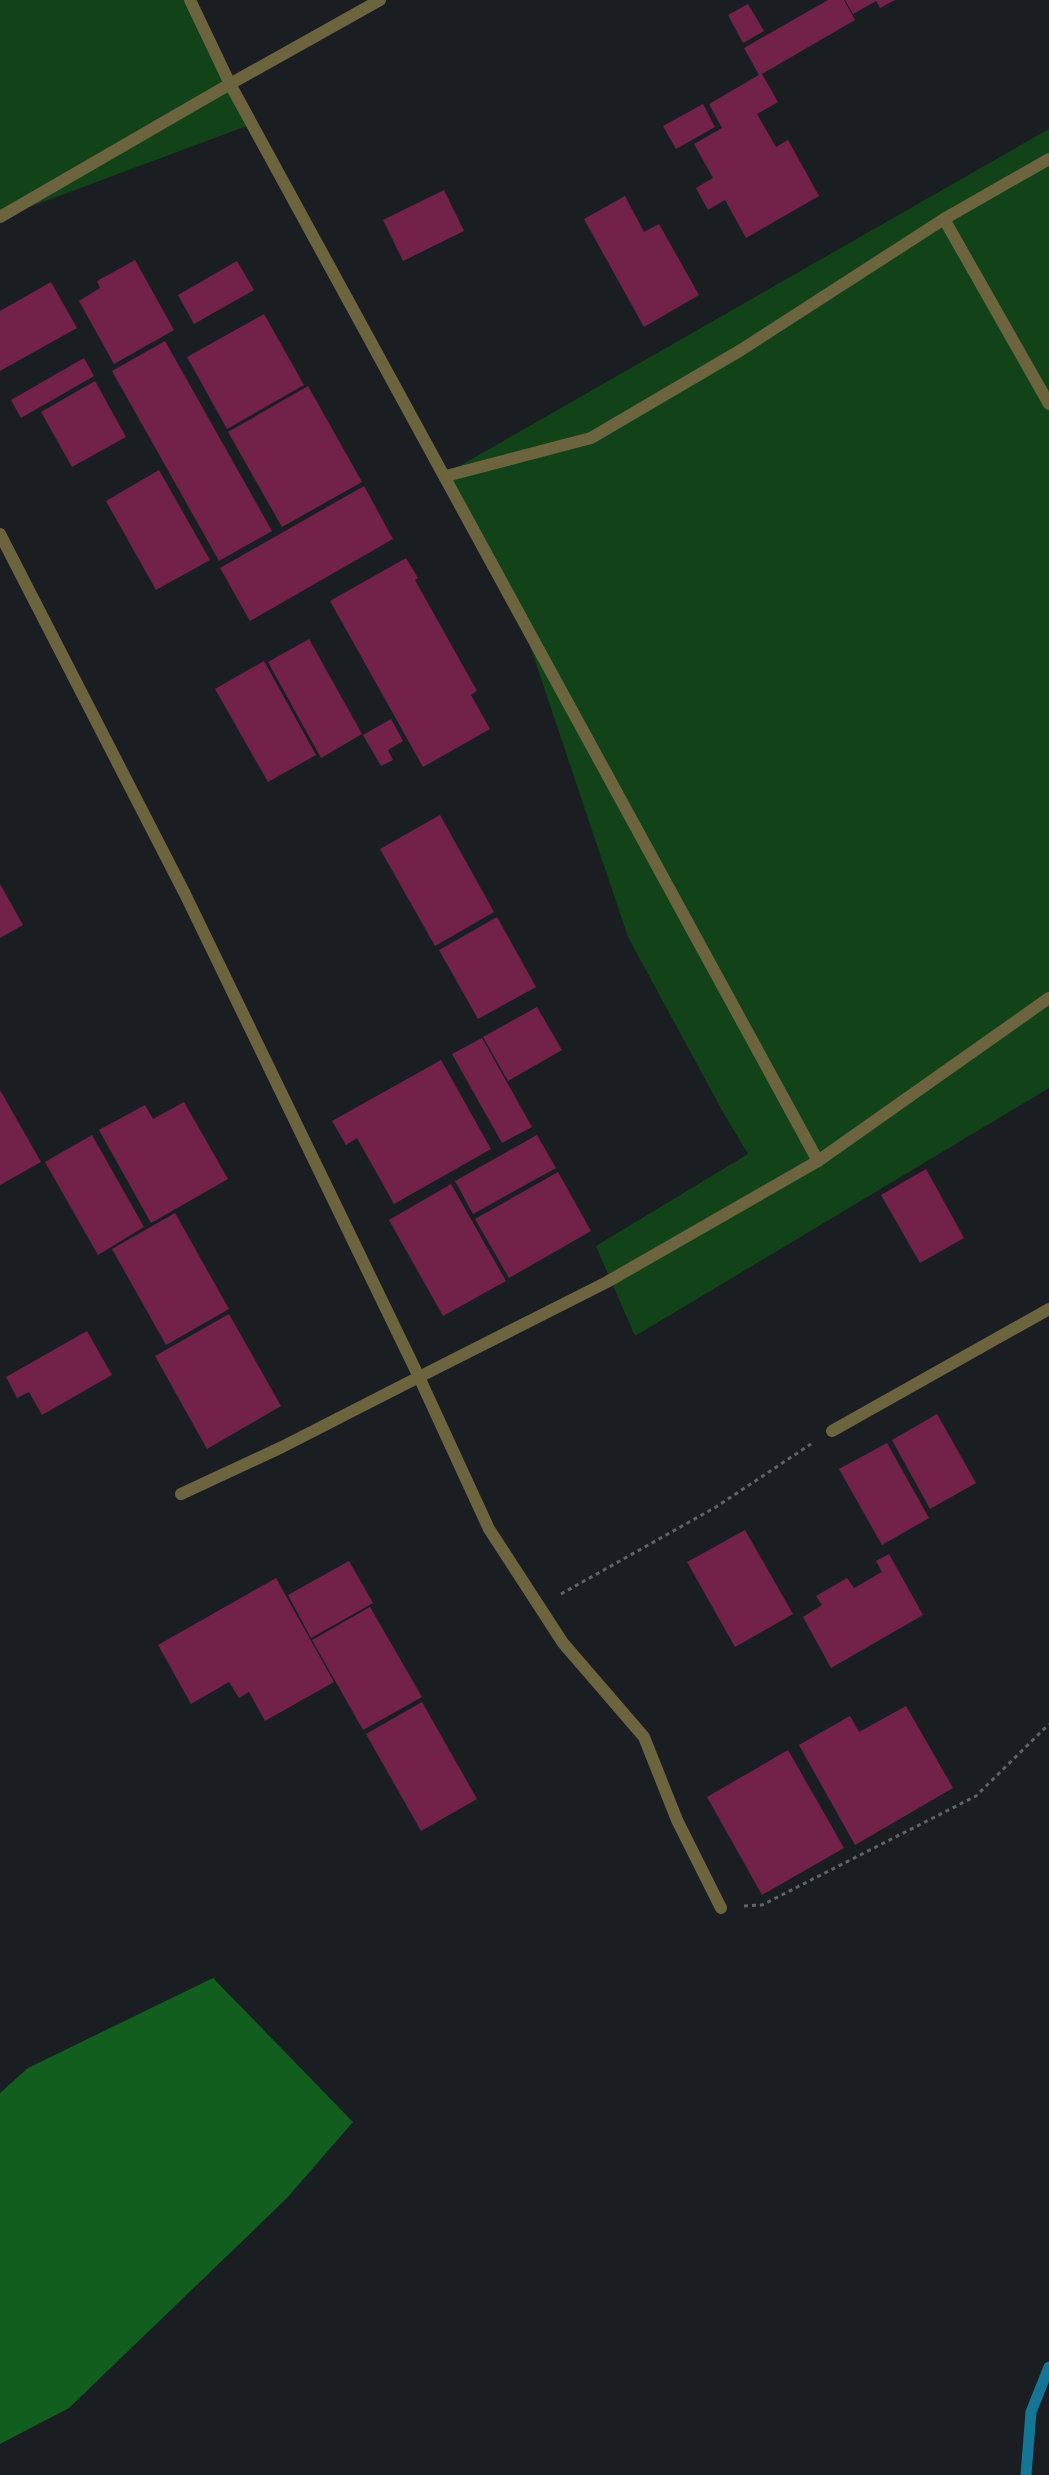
<svg xmlns="http://www.w3.org/2000/svg" width="1049" height="2475" font-family="'Fira Sans Condensed',sans-serif">
<style>
.green{fill:#124318}
.forest{fill:#125e1f}
.lines{fill:none;stroke-linecap:round;stroke-linejoin:round}
.stream{stroke:#147596;stroke-width:11}
.building{fill:#722148}
.path{stroke:#5f6366;stroke-width:3;stroke-dasharray:4 4;stroke-linecap:butt}
.street{stroke:#6c633f;stroke-width:12}
</style>
<rect width="100%" height="100%" fill="#1a1e22"/>
<g class="green">
<path d="M0 0H185L252 124 0 218Z"/>
<path d="M1049 129V1088L635 1336 596 1246 748 1154 723 1112 628 937 527 637 442 476Z"/>
</g>
<path class="forest" d="M213 1978 353 2122 286 2199 69 2408 0 2444V2093L28 2068Z"/>
<g class="lines">
<path class="stream" d="M1026 2475 1031 2412 1049 2367"/>
</g>
<g class="building">
<path d="M828 0H844L855 20 762 74 778 102 757 114 776 147 788 140 819 196 746 238 725 200 708 210 696 188 713 178 694 144 722 128 709 104 759 75 744 48Z"/>
<path d="M845 0H895L880 8 876 1 853 14Z"/>
<path d="M748 4 764 31 743 43 728 15Z"/>
<path d="M703 104 715 127 676 149 663 126Z"/>
<path d="M444 190 464 231 403 261 383 220Z"/>
<path d="M625 196 644 232 659 224 699 295 644 327 584 219Z"/>
<path d="M135 260 174 330 114 364 79 301 100 288 97 281Z"/>
<path d="M237 261 254 290 194 324 178 295Z"/>
<path d="M51 282 77 328 0 371V311Z"/>
<path d="M264 314 304 385 227 429 187 357Z"/>
<path d="M165 341 272 531 219 561 112 371Z"/>
<path d="M84 358 94 376 21 418 11 400Z"/>
<path d="M95 381 126 437 72 467 41 412Z"/>
<path d="M308 386 362 482 282 527 228 432Z"/>
<path d="M159 470 210 560 156 590 106 501Z"/>
<path d="M364 486 393 539 250 621 220 568Z"/>
<path d="M406 558 418 578 415 580 477 691 471 695 490 729 423 767 330 601Z"/>
<path d="M309 639 362 734 321 758 268 662Z"/>
<path d="M264 661 316 755 268 782 215 689Z"/>
<path d="M391 719 403 741 388 750 393 760 381 766 363 735Z"/>
<path d="M440 815 494 912 435 946 380 849Z"/>
<path d="M0 884 23 925 0 938Z"/>
<path d="M497 917 536 987 478 1019 439 950Z"/>
<path d="M537 1007 562 1050 508 1081 483 1037Z"/>
<path d="M482 1038 532 1127 502 1143 452 1054Z"/>
<path d="M441 1060 491 1149 394 1204 357 1138 346 1145 332 1121Z"/>
<path d="M0 1090 41 1162 0 1185Z"/>
<path d="M184 1102 228 1179 151 1223 99 1130 145 1105 153 1119Z"/>
<path d="M92 1135 144 1227 98 1255 45 1162Z"/>
<path d="M537 1135 556 1168 473 1214 455 1181Z"/>
<path d="M926 1169 964 1238 920 1263 881 1195Z"/>
<path d="M558 1172 591 1231 509 1278 475 1219Z"/>
<path d="M451 1184 506 1281 443 1316 389 1220Z"/>
<path d="M175 1213 229 1309 166 1345 112 1249Z"/>
<path d="M229 1314 281 1406 207 1449 155 1356Z"/>
<path d="M87 1331 112 1375 42 1415 29 1392 17 1398 6 1377Z"/>
<path d="M937 1414 976 1483 930 1509 892 1440Z"/>
<path d="M887 1443 929 1518 882 1545 839 1469Z"/>
<path d="M745 1530 793 1614 735 1647 687 1562Z"/>
<path d="M889 1554 923 1615 831 1668 803 1617 822 1605 816 1596 847 1578 854 1588 882 1572 876 1561Z"/>
<path d="M349 1561 373 1603 311 1638 288 1595Z"/>
<path d="M276 1578 334 1682 265 1721 249 1692 239 1698 229 1682 191 1704 158 1645Z"/>
<path d="M370 1607 422 1697 363 1730 312 1640Z"/>
<path d="M422 1702 477 1799 421 1831 366 1734Z"/>
<path d="M906 1706 953 1788 855 1845 799 1745 850 1716 859 1732Z"/>
<path d="M788 1750 844 1848 762 1895 707 1797Z"/>
</g>
<g class="lines">
<g class="path">
<path d="M561 1594 716 1507 811 1444"/>
<path d="M744 1906 762 1905 976 1796 1049 1724"/>
</g>
<g class="street">
<path d="M190 0 230 84 380 0"/>
<path d="M0 217 230 84 818 1161 1049 998"/>
<path d="M944 219 1049 404"/>
<path d="M446 476 591 438 741 350 944 219 1049 159"/>
<path d="M0 534 185 894 419 1377 282 1447 181 1494"/>
<path d="M832 1431 1049 1309"/>
<path d="M721 1908 677 1820 644 1737 563 1643 489 1529 419 1377 607 1282 818 1161"/>
</g>
</g>
</svg>
